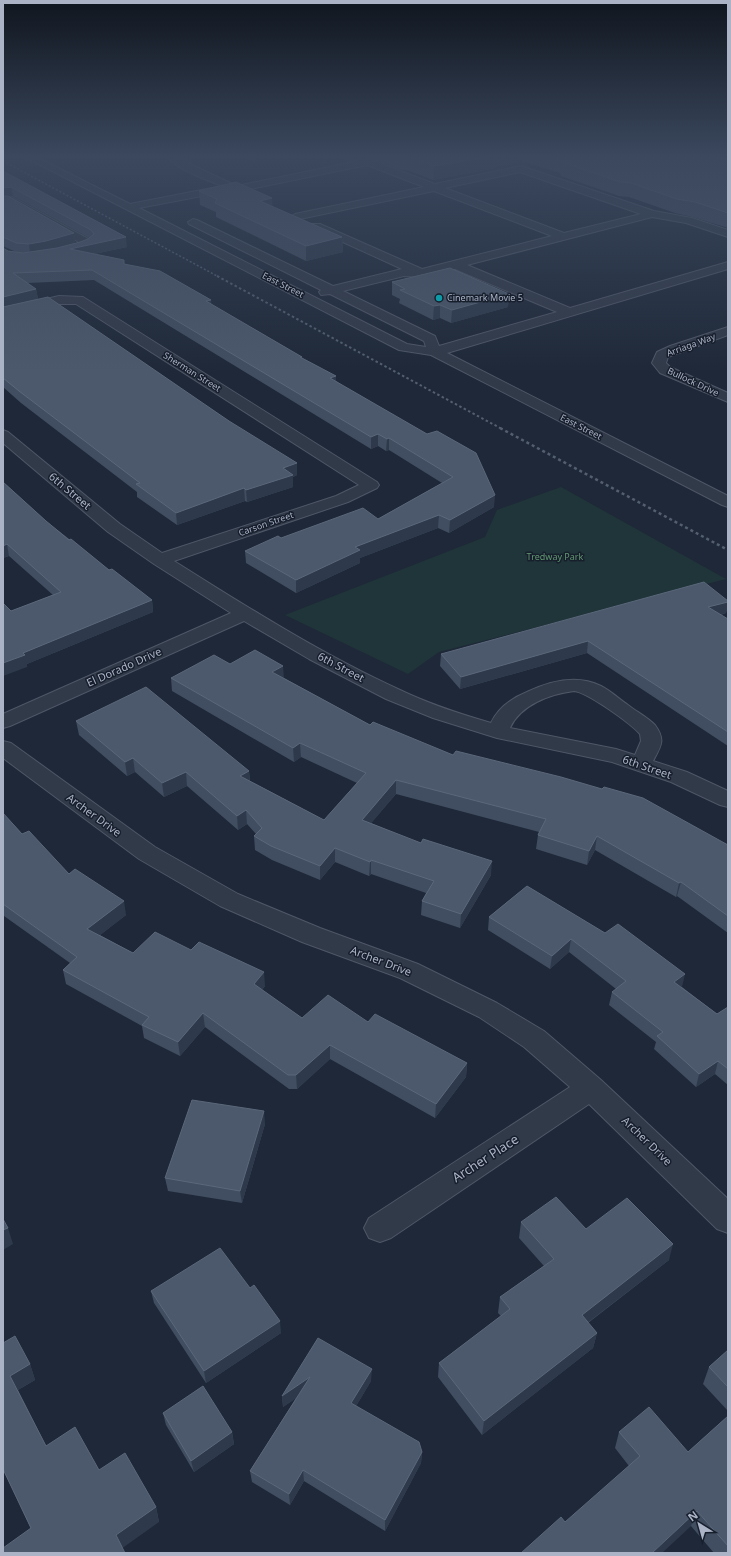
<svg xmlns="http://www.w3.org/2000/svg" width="731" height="1556" font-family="'Noto Sans',sans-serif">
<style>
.green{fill:#203539}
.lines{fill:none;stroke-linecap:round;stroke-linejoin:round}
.minor-casing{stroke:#4f5767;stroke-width:2}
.minor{fill:#313a49;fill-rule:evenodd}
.rail-far2{stroke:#535e70;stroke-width:1.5;stroke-dasharray:2 2;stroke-linecap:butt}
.rail-far1{stroke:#535e70;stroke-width:2;stroke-dasharray:2.5 2.5;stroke-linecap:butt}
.rail{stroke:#535e70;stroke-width:2.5;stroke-dasharray:3 3;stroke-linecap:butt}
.wall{fill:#414e61;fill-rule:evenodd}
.shaded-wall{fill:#2e3a4c}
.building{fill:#4c596c;stroke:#5b677a}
.culture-dot{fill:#0f9aa8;stroke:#171f2d;stroke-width:1.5}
.labels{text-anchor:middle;stroke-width:3;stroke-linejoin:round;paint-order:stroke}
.far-street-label{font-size:9px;fill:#abb4c6;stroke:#171f2d}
.far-poi-label{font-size:9px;fill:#abb4c6;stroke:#171f2d;text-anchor:start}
.far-park-label{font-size:9px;fill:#619870;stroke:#171f2d}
.street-label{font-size:11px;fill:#abb4c6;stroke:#171f2d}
.near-street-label{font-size:13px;fill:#abb4c6;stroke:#171f2d}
</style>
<rect width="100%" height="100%" fill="#1e2838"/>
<path class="green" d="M561 487 726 579 439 652 408 674 285 615 485 537 497 510Z"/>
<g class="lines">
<g class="minor-casing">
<g id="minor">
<path d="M23 156H34L130 204 222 186C208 180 174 169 168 156H177L196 167 237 186 358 161 352 159 351 156H360L435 184 521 166 654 211 692 218 728 230V237L686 223 652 217 467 265 570 308 728 262V269L447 353 728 496V507L722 505 431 355 399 350ZM367 165 424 187 295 214 290 217 291 219 295 220 434 191 552 236 422 269 320 224H312L311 226 312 228 402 269 333 286 197 220 193 219 188 222 189 224 321 290 319 292 321 295 330 294 424 341 426 347 407 344 139 208 223 192H234L250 200H258L259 198 246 190ZM520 172 641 214 564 233 445 188ZM455 269 557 312 439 346 435 336 343 291 404 276 421 277Z"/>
<path d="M12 197 92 241 94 243 92 245H84L10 203 3 204V198Z"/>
<path d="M59 296 83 297 377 482 379 485 377 488 348 502 174 561C247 607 321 654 400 690 429 704 460 714 491 723 498 708 512 698 527 692 550 681 577 674 601 686 611 691 619 699 628 705 637 712 647 717 655 725 666 740 661 746 653 761L687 772 728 791V807L720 805 671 782 612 762 497 738 433 718 386 699 309 659 244 621 10 726 3 728V714L231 613 154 564 108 532 3 443V430L8 432 120 524 162 553 336 496 359 485 76 304H59L3 317V309ZM574 691C587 692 630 723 640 734L641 741 635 755 616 749 510 728C520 705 550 694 574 691Z"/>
<path d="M728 327V335L668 357 666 363 670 367 728 393V402L660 373 652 363 657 352 670 346Z"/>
<path d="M3 741 11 743 155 847 238 894 320 928 418 964 497 1003 544 1031 601 1080 728 1199V1233L717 1229 589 1104 391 1238 380 1242 369 1238 364 1228 369 1218 570 1087 524 1047 479 1017 400 978 302 942 220 906 139 859 3 758Z"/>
</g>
</g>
<use href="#minor" class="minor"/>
<path class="rail-far2" d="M3 161 219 277"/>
<path class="rail-far1" d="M217 276 502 429"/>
<path class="rail" d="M500 428 728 550"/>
</g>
<g class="wall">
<path d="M363 156H728V228L692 217 675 213 629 197 619 196 561 176 560 173 522 161 497 166 495 168 433 180 407 170H402Z"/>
<path d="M3 171 127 247 94 254 125 264 211 300V304L302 357V358L336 381 494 507 449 533 438 528 360 558V563L296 593 246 563 245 551 281 538 378 519 442 483 389 450 386 451 378 446 371 449 94 280 27 283 36 289 38 299 297 475 293 477V487L247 502 245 501 177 525 137 497V492L21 403 3 387V248L8 251 16 252 3 246ZM9 196H13L89 238 80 242 56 248 75 243 74 233Z"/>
<path d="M199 191 342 237 343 252 306 261 216 217V212L200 205Z"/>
<path d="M392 282 509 294 508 307 451 323 440 318 433 320 399 303 400 299 392 295Z"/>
<path d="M3 482 46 521 109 570 152 600 153 612 27 664V667L11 611 53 595 9 556 3 558Z"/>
<path d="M728 601V605L726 613 721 615 728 619V746L587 653 460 689 440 666 441 654Z"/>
<path d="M230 664 284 678 370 725 453 755 728 845V933L677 896 676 897 595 850 587 865 536 849 538 835 539 832 396 794 371 823 491 875 460 928 421 915 422 901 426 893 371 874 369 876 335 862 320 880 272 860 255 850 254 836 256 834 247 824 238 830 187 786 164 797 135 772 127 776 79 735 76 721 249 771 250 781 324 820 357 783 301 757 294 762 172 691 171 678Z"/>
<path d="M3 813 22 834 69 874 126 915 100 935 133 953 191 950 265 986 262 990 302 1018 368 1022 467 1063 466 1077 435 1118 330 1059 297 1089H289L205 1027 180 1056 144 1038 142 1026 66 984 63 970 70 963 4 916 3 917Z"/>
<path d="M527 886 682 987 717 1014 728 1007V1085L715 1074 696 1087 654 1049 656 1042 609 1005 612 992 616 989 569 952 550 969 488 930 489 917Z"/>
<path d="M265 1124 242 1203 168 1191 165 1178Z"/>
<path d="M521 1222 586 1229 669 1260 588 1323 597 1333 593 1348 482 1435 438 1377 439 1363 501 1316 498 1313 500 1297 544 1266 519 1238Z"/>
<path d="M151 1291 281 1333 206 1383 154 1303Z"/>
<path d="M3 1343 30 1364 35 1380 18 1390 46 1446 99 1470 156 1507 159 1522 31 1529 4 1472H3Z"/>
<path d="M728 1350V1411L703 1384 709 1367Z"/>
<path d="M371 1381 356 1406 422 1452 421 1463 385 1531 304 1481 290 1505 252 1482 250 1471 296 1398 283 1407 282 1396Z"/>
<path d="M163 1413 232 1432 234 1444 194 1472 166 1425Z"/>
<path d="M728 1416V1553H714L691 1526 629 1466 615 1448 619 1432 688 1452Z"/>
</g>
<g class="shaded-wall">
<path d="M493 156H522V161L497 166 495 168 433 180 434 166Z"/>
<path d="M11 187 13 196 3 197V188Z"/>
<path d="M272 198 273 212 260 201Z"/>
<path d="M74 233 75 243 48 251 30 254 29 244Z"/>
<path d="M126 237 127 247 71 259 70 249Z"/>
<path d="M342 237 343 252 306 261V246Z"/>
<path d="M36 289 38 299 3 307V297Z"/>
<path d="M509 294 508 307 451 323 452 310Z"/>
<path d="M211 300 212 310 206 301Z"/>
<path d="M440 305V318L433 320 434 306Z"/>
<path d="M336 376V387L330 378Z"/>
<path d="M378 434V446L371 449V437Z"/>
<path d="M389 438V450L386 451 387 439Z"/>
<path d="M297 463V475L293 477V487L247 502 246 490 283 468Z"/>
<path d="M244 488 245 501 177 525 176 513Z"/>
<path d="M495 495 494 507 449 533 450 520Z"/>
<path d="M439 515 438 528 360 558V563L296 593V580L355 547Z"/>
<path d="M7 544 9 556 3 558V546Z"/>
<path d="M152 600 153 612 27 664V667L3 676V663L23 653Z"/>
<path d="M728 602V605L726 613 705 619 708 607Z"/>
<path d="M588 641 587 653 460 689 461 677Z"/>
<path d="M283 666 284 679 272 672Z"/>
<path d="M300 743 301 757 294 762 293 748Z"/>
<path d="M133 758 135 772 127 776 125 762Z"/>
<path d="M249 771 250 785 240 776Z"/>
<path d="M186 772 187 786 164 797 162 783Z"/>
<path d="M396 780V794L362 834V820Z"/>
<path d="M246 810 247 824 238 830 237 816Z"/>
<path d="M597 836 595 850 587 865 589 851Z"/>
<path d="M335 848V862L320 880V866Z"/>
<path d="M371 860V874L369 876 370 862Z"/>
<path d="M492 861 491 875 460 928 461 914Z"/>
<path d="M681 882 677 896 676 897 679 883Z"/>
<path d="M124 901 126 915 90 943 87 929Z"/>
<path d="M571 939 569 952 550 969 552 956Z"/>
<path d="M264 972 265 986 255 998 254 984Z"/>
<path d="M685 974 682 987 671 995 674 982Z"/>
<path d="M203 1013 205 1027 180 1056 178 1042Z"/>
<path d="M330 1045V1059L297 1089 296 1075Z"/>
<path d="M718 1061 715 1074 696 1087 699 1074Z"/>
<path d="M467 1063 466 1077 435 1118 436 1104Z"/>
<path d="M264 1111 265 1124 242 1203 240 1191Z"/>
<path d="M8 1228 13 1244 3 1250V1230Z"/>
<path d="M673 1244 669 1260 578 1330 582 1315Z"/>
<path d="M280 1321 281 1333 206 1383 204 1371Z"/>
<path d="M597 1333 593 1348 482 1435 484 1421Z"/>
<path d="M30 1364 35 1380 16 1391 10 1376Z"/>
<path d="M372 1369 371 1381 351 1415V1403Z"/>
<path d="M310 1377V1389L283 1407 282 1396Z"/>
<path d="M232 1432 234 1444 194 1472 191 1461Z"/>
<path d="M422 1452 421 1463 385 1531V1520Z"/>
<path d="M303 1470 304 1481 290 1505 289 1494Z"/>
<path d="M156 1507 159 1522 121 1549 116 1535Z"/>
<path d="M697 1511 691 1526 662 1553H652Z"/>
</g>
<g class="building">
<path d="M400 156H493L434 166 407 156Z"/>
<path d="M550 156H728V213L695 202 677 199 631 183 620 182 562 162 561 159Z"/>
<path d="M3 171 126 237 70 249 124 260V264L160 271 211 300 206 301 302 357H300L336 376 330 378 427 434 437 431 476 453 495 495 450 520 439 515 355 547 360 550 296 580 245 551 278 536 281 538 363 508 378 519 453 477 389 438 387 439 378 434 371 437 92 270 13 273 36 289 3 297V248L8 251 23 253 57 248 80 242 88 239 94 234 91 230 11 187 3 188Z"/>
<path d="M236 182 272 198 260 201 342 237 306 246 215 203 217 199 199 191Z"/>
<path d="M3 196H8L74 233 46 241 29 244 16 243 3 237Z"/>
<path d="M450 268 509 294 452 310 440 305 434 306 400 290 405 289 392 282Z"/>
<path d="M48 297 229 421 297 463 283 468 293 475 246 490 244 488 176 513 136 484 140 483 19 391 3 378V307Z"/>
<path d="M3 482 46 521 69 540 71 539 109 570 112 569 152 600 23 653 25 655 3 663V603L11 611 61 592 7 544 3 546Z"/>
<path d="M704 582 728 601V602L708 607 728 619V732L588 641 461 677 441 654Z"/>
<path d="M255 650 283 666 272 672 370 725 373 722 453 755 456 751 561 777 602 789 604 787 643 798 728 845V916L681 882 679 883 597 836 589 851 538 835 546 819 396 780 362 820 421 843 423 839 492 861 461 914 422 901 434 881 371 860 370 862 335 848 320 866 271 846 254 836 262 828 246 810 237 816 186 772 162 783 133 758 125 762 76 721 146 687 249 771 240 776 324 820 366 773 300 743 293 748 171 678 214 655 230 664Z"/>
<path d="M3 813 22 834 29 831 69 874 75 869 124 901 87 929 133 953 155 932 191 950 199 942 264 972 254 984 302 1018 328 995 368 1022 375 1014 467 1063 436 1104 330 1045 296 1075H288L203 1013 178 1042 142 1025 149 1017 63 970 77 957 3 904Z"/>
<path d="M527 886 605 933 618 924 685 974 674 982 717 1014 728 1007V1069L718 1061 699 1074 657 1036 663 1032 612 992 626 981 571 939 552 956 489 917Z"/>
<path d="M192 1100 264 1111 240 1191 165 1178Z"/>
<path d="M556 1197 586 1229 627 1198 673 1244 582 1315 597 1333 484 1421 439 1363 510 1309 500 1297 554 1259 521 1222Z"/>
<path d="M3 1219 8 1228 3 1230Z"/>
<path d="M220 1248 250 1288 254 1285 280 1321 204 1371 151 1291Z"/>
<path d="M15 1336 30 1364 10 1376 46 1446 75 1427 99 1470 125 1453 156 1507 116 1535 125 1553H3V1548L31 1528 3 1469V1343Z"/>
<path d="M318 1338 372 1369 351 1403 419 1442 422 1452 385 1520 303 1470 289 1494 250 1471 310 1377 282 1396Z"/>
<path d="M728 1350V1387L709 1367Z"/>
<path d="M203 1386 232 1432 191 1461 163 1413Z"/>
<path d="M649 1407 688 1452 728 1416V1546L697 1511 652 1553H521L561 1517 565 1522 640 1456 619 1432Z"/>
</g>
<linearGradient id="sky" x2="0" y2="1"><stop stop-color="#10161f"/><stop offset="0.42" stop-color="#3b485e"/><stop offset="1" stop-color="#3b485e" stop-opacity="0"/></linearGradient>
<rect width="731" height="373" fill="url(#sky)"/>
<circle class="culture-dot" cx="439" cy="298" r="4"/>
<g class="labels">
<g class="far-street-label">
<text transform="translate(283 285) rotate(27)" y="3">East Street</text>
<text transform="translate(691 345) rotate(-20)" y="3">Arriaga Way</text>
<text transform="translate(192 372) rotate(32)" y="3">Sherman Street</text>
<text transform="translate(693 382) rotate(25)" y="3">Bullock Drive</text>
<text transform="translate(581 427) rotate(27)" y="3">East Street</text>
<text transform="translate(266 524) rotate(-19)" y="3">Carson Street</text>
</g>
<g class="far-poi-label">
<text x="447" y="301">Cinemark Movie 5</text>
</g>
<g class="far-park-label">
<text x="555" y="560">Tredway Park</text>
</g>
<g class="street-label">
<text transform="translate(70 491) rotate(40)" y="4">6th Street</text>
<text transform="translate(124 667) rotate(-24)" y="4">El Dorado Drive</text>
<text transform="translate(341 667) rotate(28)" y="4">6th Street</text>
<text transform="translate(647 767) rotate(19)" y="4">6th Street</text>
<text transform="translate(94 815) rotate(36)" y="4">Archer Drive</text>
<text transform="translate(381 961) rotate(21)" y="4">Archer Drive</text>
<text transform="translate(647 1141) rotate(44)" y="4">Archer Drive</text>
</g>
<g class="near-street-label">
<text transform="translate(485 1158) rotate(-33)" y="5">Archer Place</text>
</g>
</g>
<rect width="731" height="1556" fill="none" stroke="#abb4c6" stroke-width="8"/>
<g transform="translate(699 1524) rotate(323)" stroke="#171f2d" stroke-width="3" paint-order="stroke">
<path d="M0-3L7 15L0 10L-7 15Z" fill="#abb4c6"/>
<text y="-6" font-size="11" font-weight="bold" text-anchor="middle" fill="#abb4c6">N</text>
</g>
</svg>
